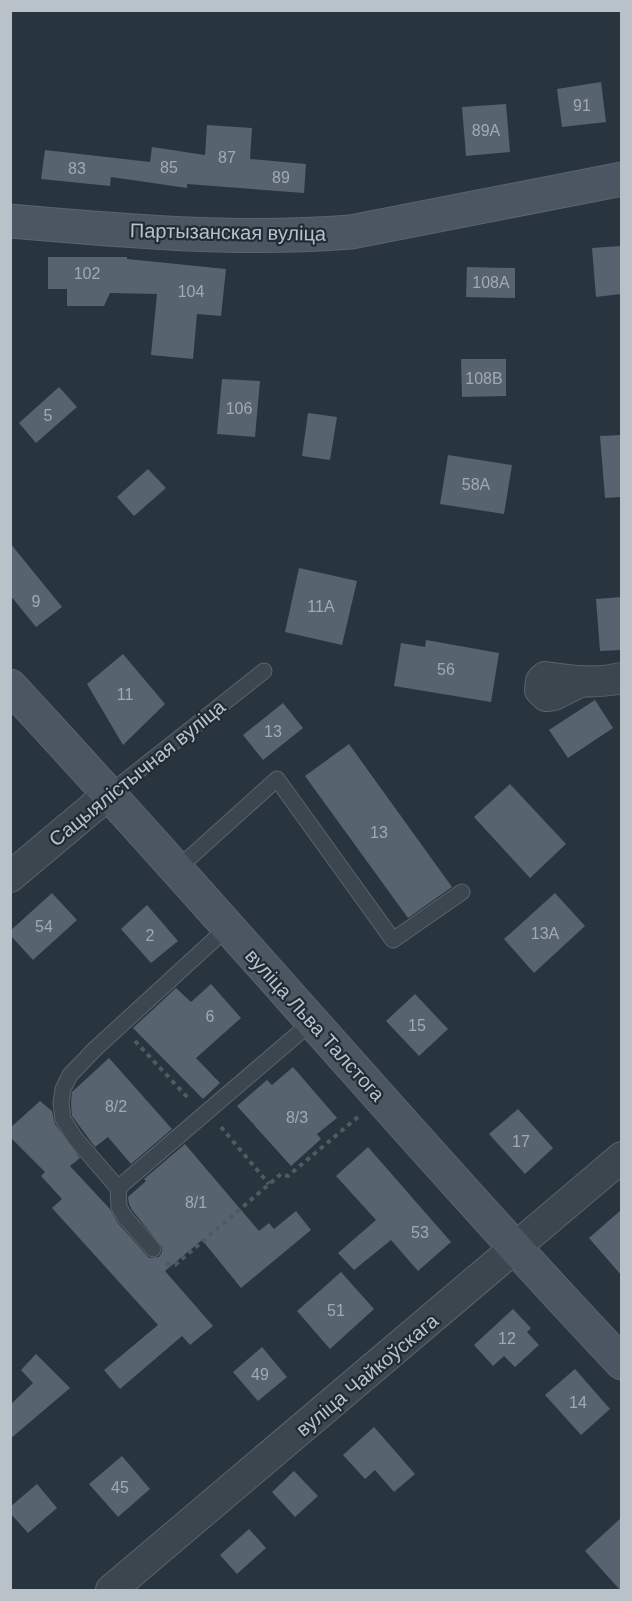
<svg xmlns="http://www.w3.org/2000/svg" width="632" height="1601" font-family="Arial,sans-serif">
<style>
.building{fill:#57636e}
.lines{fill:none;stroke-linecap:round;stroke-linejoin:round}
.lane-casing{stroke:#5a646c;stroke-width:17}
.street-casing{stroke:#5a646c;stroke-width:32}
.secondary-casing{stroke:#5a646c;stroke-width:35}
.path{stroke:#4a5e5e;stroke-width:4;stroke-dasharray:4.5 4.5;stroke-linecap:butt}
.lane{stroke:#3c464f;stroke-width:15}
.street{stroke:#3c464f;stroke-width:30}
.secondary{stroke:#4b5662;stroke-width:33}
.labels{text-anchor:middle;stroke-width:4.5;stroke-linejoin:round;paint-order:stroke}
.number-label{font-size:16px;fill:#a0aab2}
.street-label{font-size:20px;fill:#b9c1c9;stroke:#212b34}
</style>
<rect width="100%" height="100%" fill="#28353f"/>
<g class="building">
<path d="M601 82 606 122 562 127 557 89Z"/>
<path d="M506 104 510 152 466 156 462 107Z"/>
<path d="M207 125 252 128 250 159 306 164 304 193 187 184V188L111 177 110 186 41 179 45 150 150 162 152 147 205 155Z"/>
<path d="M621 246V294L596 297 592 248Z"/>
<path d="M48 257H127V259L226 269 221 316 197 314 193 359 151 355 157 294 110 293 104 306H67V289H48Z"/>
<path d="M467 267 515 268V298L466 297Z"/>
<path d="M461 359H506V396L462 397Z"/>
<path d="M222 379 260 381 255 437 217 434Z"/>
<path d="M59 387 77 407 36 443 19 423Z"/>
<path d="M308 413 337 417 330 460 302 456Z"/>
<path d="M621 435V497L605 498 600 436Z"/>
<path d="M448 455 512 465 504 514 440 504Z"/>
<path d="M148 469 166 488 134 516 117 497Z"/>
<path d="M10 543 62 607 36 627 10 595Z"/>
<path d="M299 568 357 581 342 645 285 632Z"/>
<path d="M621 597V650L600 651 596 599Z"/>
<path d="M426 640 499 653 491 702 394 686 401 643 425 647Z"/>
<path d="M123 654 165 704 123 745 87 684Z"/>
<path d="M595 700 613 728 568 758 549 730Z"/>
<path d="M283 703 303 728 263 760 243 735Z"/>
<path d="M349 744 452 887 408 918 305 776Z"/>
<path d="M510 784 566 844 530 878 474 817Z"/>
<path d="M52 893 77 920 33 960 10 935V931Z"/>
<path d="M555 893 585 926 534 973 504 939Z"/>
<path d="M147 905 178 941 151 963 121 929Z"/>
<path d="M211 984 241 1018 196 1058 220 1083 203 1099 133 1028 176 988 191 1002Z"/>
<path d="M415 994 448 1029 419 1056 386 1021Z"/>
<path d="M109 1058 172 1129 131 1164 108 1137 95 1147 72 1116 71 1103 72 1092Z"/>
<path d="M293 1067 337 1118 317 1134 321 1139 291 1166 237 1106 267 1080 272 1085Z"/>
<path d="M40 1101 52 1111 55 1124 80 1158 70 1166 110 1209 117 1222 149 1258 159 1257 162 1252V1247L132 1210 129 1204 128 1197 146 1181 144 1179 185 1144 259 1231 269 1223 274 1229 296 1211 311 1230 241 1288 202 1240 165 1271 213 1326 190 1345 182 1336 120 1389 104 1370 158 1325 52 1208 62 1199 41 1176 45 1172 10 1137V1128Z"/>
<path d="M518 1109 553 1148 525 1174 489 1134Z"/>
<path d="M368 1147 451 1242 418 1271 391 1240 354 1270 338 1253 376 1220 336 1176Z"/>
<path d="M621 1210V1275L589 1238Z"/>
<path d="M341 1272 374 1309 330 1349 297 1311Z"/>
<path d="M513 1309 531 1328 527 1332 539 1345 515 1367 504 1356 493 1366 474 1345Z"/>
<path d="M262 1347 287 1377 258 1401 233 1372Z"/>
<path d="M36 1354 70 1388 10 1439V1405L33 1383 21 1370Z"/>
<path d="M575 1369 610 1409 581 1435 545 1395Z"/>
<path d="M374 1427 415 1474 394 1492 375 1470 365 1479 343 1455Z"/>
<path d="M122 1456 150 1489 118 1517 89 1484Z"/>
<path d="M294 1471 318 1496 295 1517 272 1492Z"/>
<path d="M37 1484 57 1508 28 1533 10 1513V1507Z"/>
<path d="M621 1518V1590H620L585 1551Z"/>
<path d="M249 1529 266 1548 237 1574 220 1555Z"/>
</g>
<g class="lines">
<g class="lane-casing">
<g id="lane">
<path d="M110 793 264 671"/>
<path d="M176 870 277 779 393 940 462 892"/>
<path d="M118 1188 313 1021"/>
<path d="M153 1249 124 1216 119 1207 118 1188 75 1138 63 1119 61 1103 63 1089 70 1075 95 1049 228 927"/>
</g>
</g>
<g class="street-casing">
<g id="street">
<path d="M580 682 554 695 546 696 540 690 541 681 545 677C572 681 595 684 622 678"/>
<path d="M10 877 110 793"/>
<path d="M111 1590 622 1157"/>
</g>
</g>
<g class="secondary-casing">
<g id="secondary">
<path d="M10 221C124 231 237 241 351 232L622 179"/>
<path d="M10 686C217 909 413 1141 622 1363"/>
</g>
</g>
<g class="path">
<path d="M135 1041 189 1099"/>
<path d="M221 1127 269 1184"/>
<path d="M166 1264 175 1265 281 1174 288 1176 359 1116"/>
</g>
<use href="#lane" class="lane"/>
<use href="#street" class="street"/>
<use href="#secondary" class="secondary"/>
</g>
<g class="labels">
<g class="number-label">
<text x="582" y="111">91</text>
<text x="486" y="136">89А</text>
<text x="227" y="163">87</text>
<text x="169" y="173">85</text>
<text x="77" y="174">83</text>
<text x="281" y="183">89</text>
<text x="87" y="279">102</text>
<text x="491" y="288">108А</text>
<text x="191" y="297">104</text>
<text x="484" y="384">108В</text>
<text x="239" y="414">106</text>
<text x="48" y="421">5</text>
<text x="476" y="490">58А</text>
<text x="36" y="607">9</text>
<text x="321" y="612">11А</text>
<text x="446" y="675">56</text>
<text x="125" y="700">11</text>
<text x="273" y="737">13</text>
<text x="379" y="838">13</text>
<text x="44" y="932">54</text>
<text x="545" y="939">13А</text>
<text x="150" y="941">2</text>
<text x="210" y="1022">6</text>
<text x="417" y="1031">15</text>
<text x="116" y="1112">8/2</text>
<text x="297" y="1123">8/3</text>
<text x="521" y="1147">17</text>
<text x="196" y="1208">8/1</text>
<text x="420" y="1238">53</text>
<text x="336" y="1316">51</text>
<text x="507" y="1344">12</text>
<text x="260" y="1380">49</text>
<text x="578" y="1408">14</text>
<text x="120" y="1493">45</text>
</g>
<g class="street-label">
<text transform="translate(228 232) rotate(1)" y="7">Партызанская вуліца</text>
<text transform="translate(137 773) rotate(-39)" y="7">Сацыялістычная вуліца</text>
<text transform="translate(315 1025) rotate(48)" y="7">вуліца Льва Талстога</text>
<text transform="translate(367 1375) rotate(-40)" y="7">вуліца Чайкоўскага</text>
</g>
</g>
<rect width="632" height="1601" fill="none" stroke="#b9c1c9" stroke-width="24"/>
</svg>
